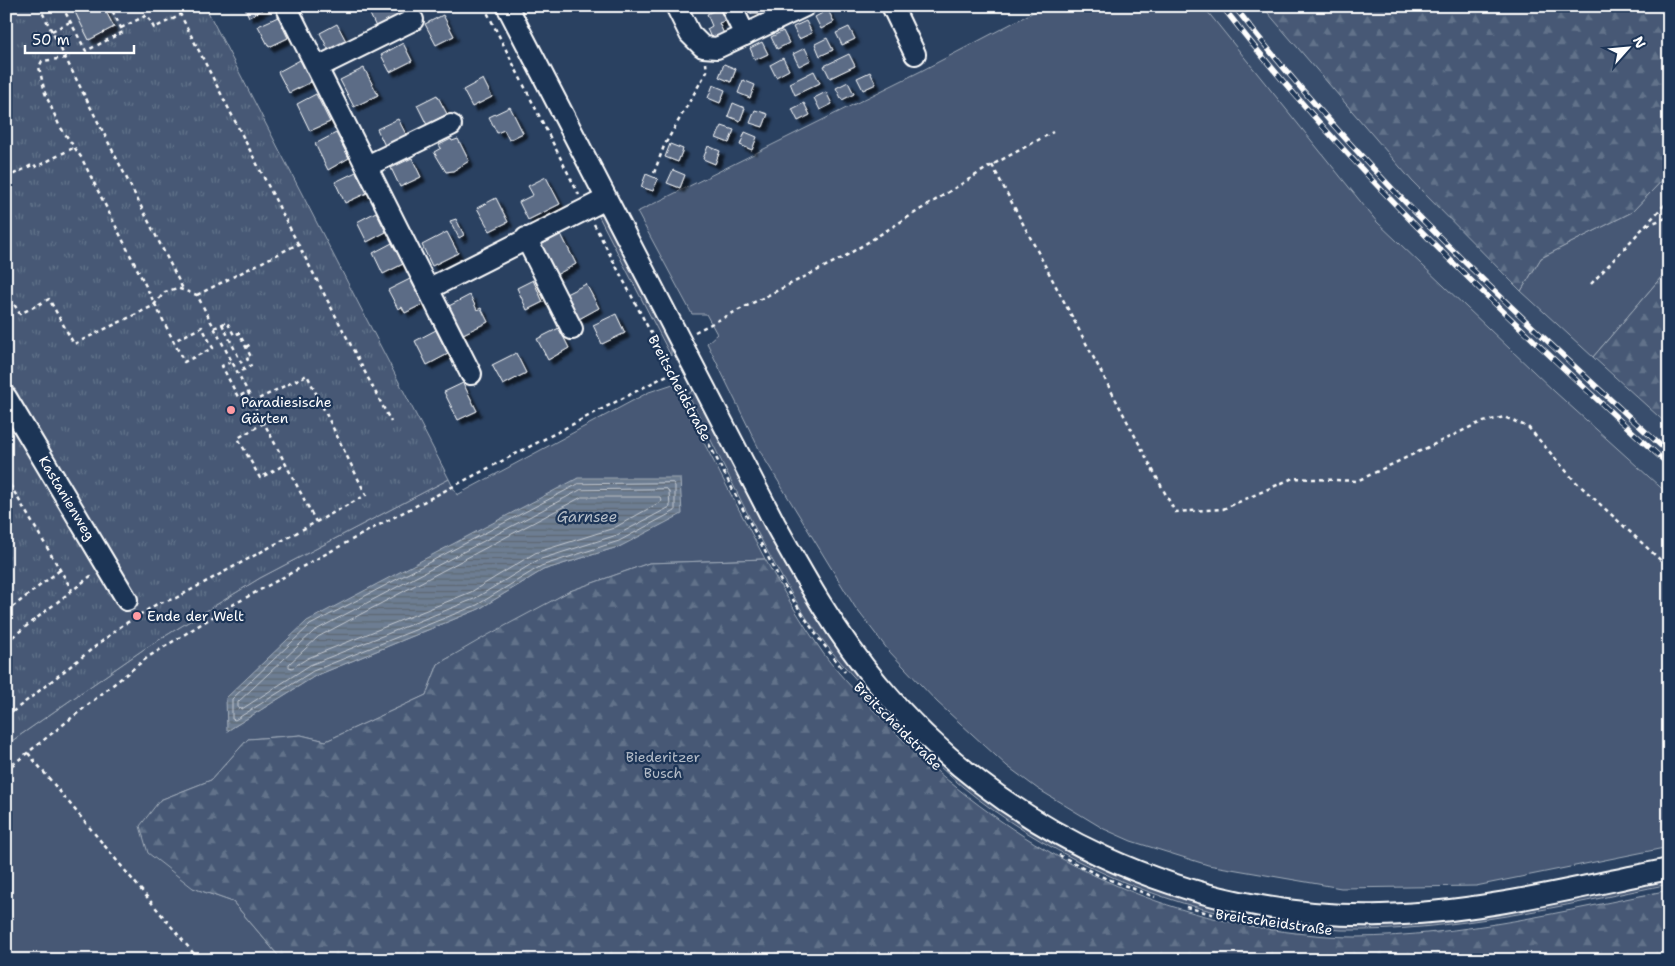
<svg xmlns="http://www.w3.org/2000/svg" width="1675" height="966" font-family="'Shantell Sans',sans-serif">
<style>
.built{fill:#394e6c}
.grass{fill:#465975;stroke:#a2acba;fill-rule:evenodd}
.forest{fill:url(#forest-firs);stroke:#a2acba}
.park{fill:url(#park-tufts);stroke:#a2acba}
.water{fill:url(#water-rules);stroke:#a7b1be}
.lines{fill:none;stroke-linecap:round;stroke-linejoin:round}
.shore{stroke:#c5cbd3;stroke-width:1}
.building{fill:#5b6c86;stroke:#fff;filter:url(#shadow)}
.minor-casing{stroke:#fff;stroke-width:24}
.path{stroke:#fff;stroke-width:2.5;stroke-dasharray:4 4;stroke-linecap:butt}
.minor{stroke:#1d3557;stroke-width:20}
.rail-casing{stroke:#fff;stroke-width:5.5}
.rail{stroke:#1d3557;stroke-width:4;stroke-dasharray:11;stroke-linecap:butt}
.poi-dot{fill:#ff9aa2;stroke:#1d3557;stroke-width:2}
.labels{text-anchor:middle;stroke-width:4.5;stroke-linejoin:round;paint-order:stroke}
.street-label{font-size:14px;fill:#fff;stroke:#1d3557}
.poi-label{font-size:14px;fill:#fff;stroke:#1d3557;text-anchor:start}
.park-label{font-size:14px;fill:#b5bdc8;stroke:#1d3557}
.water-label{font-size:15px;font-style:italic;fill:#b6bec8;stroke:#1d3557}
</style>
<defs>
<pattern id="forest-firs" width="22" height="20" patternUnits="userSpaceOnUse" patternTransform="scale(1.25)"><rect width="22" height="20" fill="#465975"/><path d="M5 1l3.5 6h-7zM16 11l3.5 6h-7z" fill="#62728a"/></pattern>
<pattern id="park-tufts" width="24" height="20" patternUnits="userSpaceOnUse" patternTransform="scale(1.25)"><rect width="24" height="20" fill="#465975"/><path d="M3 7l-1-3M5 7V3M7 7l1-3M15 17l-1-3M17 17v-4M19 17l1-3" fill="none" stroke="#62728a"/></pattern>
<pattern id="water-rules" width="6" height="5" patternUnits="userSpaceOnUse" patternTransform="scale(1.25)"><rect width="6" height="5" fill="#6d7d92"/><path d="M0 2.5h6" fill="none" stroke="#5e6772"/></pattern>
<filter id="shadow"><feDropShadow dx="4.5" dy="4.5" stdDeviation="1" flood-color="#0009"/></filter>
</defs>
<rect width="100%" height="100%" fill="#2a4161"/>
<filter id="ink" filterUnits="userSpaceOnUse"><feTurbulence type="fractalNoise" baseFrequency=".02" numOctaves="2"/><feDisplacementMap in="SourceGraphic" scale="10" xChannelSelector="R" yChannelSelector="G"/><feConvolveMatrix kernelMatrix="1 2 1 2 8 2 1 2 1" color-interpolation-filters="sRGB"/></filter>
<g filter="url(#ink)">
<path class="built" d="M1203 6H1262L1412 181 1521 291 1669 426V495L1555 392 1377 222Z"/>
<g class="grass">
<path d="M1045 6H1203L1377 222 1555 392 1669 495V847L1476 886 1341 888 1208 865 1131 841 1104 829 1038 789 1007 766 937 702 888 650 855 607 761 453 707 343 717 334 706 314H692L637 212 921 71Z"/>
<path d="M1669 173V268L1593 357 1521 291 1541 258 1632 212Z"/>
<path d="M596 211 603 213 671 342V356Z"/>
<path d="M673 384 765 559 649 563 570 591 438 664 426 695 326 741 301 735 248 739 211 780 160 800 193 888 233 902 282 960H6V745L144 649 260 578 449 479 457 495 649 392ZM578 478 621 546 543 570 479 609 315 676 227 731Z"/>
<path d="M694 390 699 395 886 706 926 749 969 785 1081 856 1339 923 1669 876V884C1561 906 1452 932 1341 930 1325 929 1309 926 1293 924 1275 922 1256 921 1238 917 1142 898 1038 849 963 787 931 761 904 731 876 701 848 671 820 641 799 606 758 540 726 468 690 399L689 393Z"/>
</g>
<g class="forest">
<path d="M1262 6H1669V173L1632 212 1541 258 1521 291 1412 181Z"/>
<path d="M1669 268V426L1593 357Z"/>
<path d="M765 559C783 591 802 623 823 653 842 679 865 701 887 724 991 830 1113 903 1261 928 1292 933 1324 937 1356 937 1462 936 1565 911 1669 890V960H282L233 902 193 888 148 853 140 826 160 800 211 780 248 739 301 735 326 741 426 695 438 664 488 635 570 591 649 563Z"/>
</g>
<path class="park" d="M6 6H205L449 479 260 578 144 649 6 745Z"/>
<path class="water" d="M578 478H680L682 514 621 546 543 570 479 609 315 676 227 731 226 698 307 621Z"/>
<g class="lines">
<g class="shore">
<path d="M673 483 675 486V511L619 541 541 566 477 605 313 671 235 720 232 719V699L310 625 578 484Z"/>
<path d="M667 489 669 492 670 507 617 535 538 560 474 599 310 665 242 709 238 708V702L314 631 580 490Z"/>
<path d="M582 497H660L662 501 614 528 535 553 471 592 308 658 292 668 289 667V664L318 637Z"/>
</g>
</g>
<g class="building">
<path d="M72 6H103L114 27 89 40Z"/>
<path d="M244 6H270L249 17Z"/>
<path d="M375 6H399L402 14 376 27 368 10Z"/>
<rect x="751" y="6" width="14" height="8"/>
<path d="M719 8 725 21 719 23 725 36 713 42 707 29 712 26 707 14Z"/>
<path d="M828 10 834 22 821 29 815 17Z"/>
<path d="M443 15 454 36 436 45 425 24Z"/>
<path d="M278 17 288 38 269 47 258 26Z"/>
<path d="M806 21 812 33 799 39 793 27Z"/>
<path d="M337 24 347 43 329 51 320 33Z"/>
<path d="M849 27 855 39 842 45 836 33Z"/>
<path d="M783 31 789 43 777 49 771 37Z"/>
<path d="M827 38 833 50 820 56 815 44Z"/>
<path d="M762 42 768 54 755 60 750 48Z"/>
<path d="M403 43 412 61 390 72 381 55Z"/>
<path d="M805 48 811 60 799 66 793 54Z"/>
<path d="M849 54 855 66 830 78 824 66Z"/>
<path d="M783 58 789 70 776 77 770 65Z"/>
<path d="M300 60 311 82 289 93 278 72Z"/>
<path d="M724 64 736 69 731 82 719 77Z"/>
<path d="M364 68 378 95 354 107 340 80Z"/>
<path d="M814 71 820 83 795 95 790 83Z"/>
<path d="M870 72 876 84 863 90 857 78Z"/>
<path d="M483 79 492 97 472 107 463 90Z"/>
<path d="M743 80 755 85 750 98 738 93Z"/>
<path d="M848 82 854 94 842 100 836 88Z"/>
<path d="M713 85 725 90 720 103 708 98Z"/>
<path d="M826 92 832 104 820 110 814 98Z"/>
<path d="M316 94 330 122 310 131 297 104Z"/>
<path d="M437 95 447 114 427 125 417 105Z"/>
<path d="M733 103 745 108 740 121 728 116Z"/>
<path d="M804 103 810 115 798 121 792 109Z"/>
<path d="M510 107 523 133 509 140 504 130 497 133 489 117Z"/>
<path d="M755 110 768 114 763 127 750 123Z"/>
<path d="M398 119 408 138 386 148 377 129Z"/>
<path d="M722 126 734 130 729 143 716 138Z"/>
<path d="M745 132 757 137 752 150 740 145Z"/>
<path d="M336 133 349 158 328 170 315 144Z"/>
<path d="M451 139 452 141 458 139 469 161 453 171 446 172 434 152 441 148 439 145Z"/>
<path d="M670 144 683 149 678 162 665 157Z"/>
<path d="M708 146 720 151 715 164 703 159Z"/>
<path d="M412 158 421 177 400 187 391 168Z"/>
<path d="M673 170 685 175 680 188 667 183Z"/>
<path d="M356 172 367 193 345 203 335 182Z"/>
<path d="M646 174 658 179 653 191 641 187Z"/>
<path d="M546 177 560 204 528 220 519 202 533 195 528 186Z"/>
<path d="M496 198 508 222 490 231 477 208Z"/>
<path d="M376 212 386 232 367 242 357 222Z"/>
<path d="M456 219 464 235 459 238 450 221Z"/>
<path d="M447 232 458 253 432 266 422 245Z"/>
<path d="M561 234 576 264 556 275 541 245Z"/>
<path d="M392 243 403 264 383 274 373 253Z"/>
<path d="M410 279 423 304 405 313 402 307 398 309 388 290Z"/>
<path d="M533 280 543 302 527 310 517 288Z"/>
<path d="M586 284 599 308 579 319 566 294Z"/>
<path d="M470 295 477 310 481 308 488 322 461 335 447 307Z"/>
<path d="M616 314 625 333 602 344 593 325Z"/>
<path d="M559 328 569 348 548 360 537 339Z"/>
<path d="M436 330 448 354 427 365 415 341Z"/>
<path d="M516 353 526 373 503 385 492 365Z"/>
<path d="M463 383 477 411 458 420 444 392Z"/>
</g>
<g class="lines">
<g class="minor-casing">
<g id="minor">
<path d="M286 6 428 289 606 199"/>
<path d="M507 6 775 524C806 580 837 635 878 684 1000 832 1190 920 1381 915 1478 913 1574 888 1669 869"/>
<path d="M676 6 690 34 703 47 717 48 805 6"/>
<path d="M731 6 745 35"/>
<path d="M892 6 915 54"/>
<path d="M318 67 413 20"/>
<path d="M367 166 451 125"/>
<path d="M526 238 572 329"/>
<path d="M428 289 471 374"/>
<path d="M6 397 127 600"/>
</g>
</g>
<g class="path">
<path d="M39 6 183 289"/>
<path d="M62 6 86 51 123 32 110 6"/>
<path d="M176 6 298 244"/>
<path d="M484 6 579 195"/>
<path d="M121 28 147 15 154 28 181 15"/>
<path d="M52 31 70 22"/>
<path d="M66 58 42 61 39 67 45 93 59 125 81 157 184 362 213 348 202 327 174 341"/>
<path d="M992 165 1175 512 1223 509 1293 478 1357 481 1479 423 1504 417 1528 427 1574 480 1669 568"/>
<path d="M654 173 664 146 707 71 706 63"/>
<path d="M6 178 34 164 36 167 75 147"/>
<path d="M594 224 780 580 817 636 845 672"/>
<path d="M1647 225 1669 217"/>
<path d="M1591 284 1669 200"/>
<path d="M6 291 20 314 49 299 74 344 153 306 165 292 177 288 197 295 316 522"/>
<path d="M197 295 298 244 391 422"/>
<path d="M222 324 245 370"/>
<path d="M214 328 227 322 234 335 239 333 251 357 247 359 251 366 237 373"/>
<path d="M695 332 844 257 992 165 1053 132"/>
<path d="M246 347 251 344"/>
<path d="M231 362 222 366 238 397 247 392"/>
<path d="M264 423 238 438 260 478 286 464"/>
<path d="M6 478 72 590"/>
<path d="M6 612 60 570"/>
<path d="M6 642 92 575"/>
<path d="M6 717 120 627 157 604 176 598 366 495 307 375 252 402"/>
<path d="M28 753 199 960"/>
<path d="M6 770 148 657 227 608 377 526 677 370"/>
<path d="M1059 855 1100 876 1155 897"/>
<path d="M1186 907 1219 916"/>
</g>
<use href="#minor" class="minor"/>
<g class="rail-casing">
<g id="rail">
<path d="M1222 6C1354 176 1510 321 1669 465"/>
<path d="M1234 6C1363 173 1514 312 1669 453"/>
</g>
</g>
<use href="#rail" class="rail"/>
</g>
</g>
<g class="poi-dot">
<circle cx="231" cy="410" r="5"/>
<circle cx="137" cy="616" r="5"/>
</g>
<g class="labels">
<g class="street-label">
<text transform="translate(680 388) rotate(62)" y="5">Breitscheidstraße</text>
<text transform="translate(67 498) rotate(59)" y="5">Kastanienweg</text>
<text transform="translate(898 726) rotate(45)" y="5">Breitscheidstraße</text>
<text transform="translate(1274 922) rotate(8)" y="5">Breitscheidstraße</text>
</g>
<g class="poi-label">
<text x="241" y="407">Paradiesische<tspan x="241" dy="16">Gärten</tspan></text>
<text x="147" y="621">Ende der Welt</text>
</g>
<g class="park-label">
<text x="663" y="762">Biederitzer<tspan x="663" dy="16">Busch</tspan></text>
</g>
<g class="water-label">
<text x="587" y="522">Garnsee</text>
</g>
</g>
<rect width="1675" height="966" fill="none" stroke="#1d3557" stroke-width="25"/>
<rect x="12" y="12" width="1650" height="941" fill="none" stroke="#fff" stroke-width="2" filter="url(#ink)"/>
<g transform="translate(1628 48) rotate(63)" stroke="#1d3557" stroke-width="4" paint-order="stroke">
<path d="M0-4L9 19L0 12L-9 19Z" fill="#ffffff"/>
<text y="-8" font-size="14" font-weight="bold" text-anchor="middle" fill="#ffffff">N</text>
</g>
<path d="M25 45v8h109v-8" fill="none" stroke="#ffffff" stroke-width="2.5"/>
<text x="32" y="45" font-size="15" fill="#ffffff" stroke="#1d3557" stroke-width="4" paint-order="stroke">50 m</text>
</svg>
